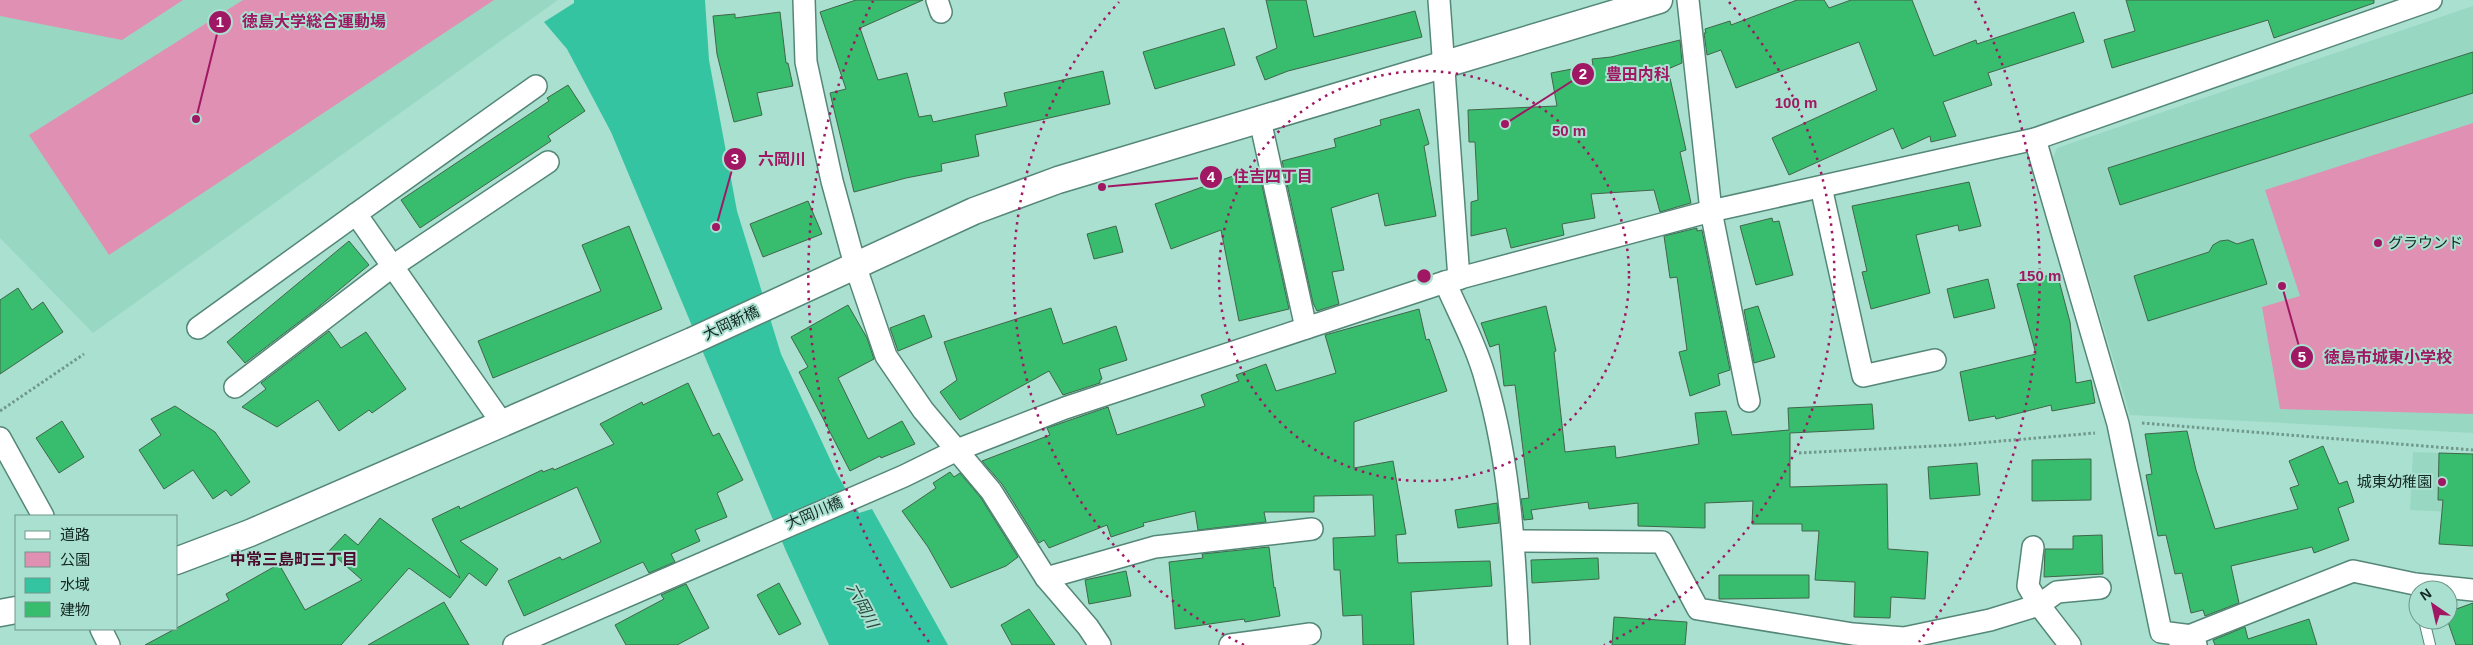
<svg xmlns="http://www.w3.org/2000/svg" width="2473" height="645" font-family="Helvetica,'Noto Sans JP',sans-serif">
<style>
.built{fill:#98d8c3}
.green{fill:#e090b2}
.water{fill:#35c4a2}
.building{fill:#38bc6d;stroke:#40664b}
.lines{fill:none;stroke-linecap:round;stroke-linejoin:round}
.service-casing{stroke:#548777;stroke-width:12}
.minor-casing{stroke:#548777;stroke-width:24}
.tertiary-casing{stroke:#548777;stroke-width:29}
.path{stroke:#70998c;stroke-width:3;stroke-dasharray:2.5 2.5;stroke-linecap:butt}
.service{stroke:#fff;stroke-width:10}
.minor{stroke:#fff;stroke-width:21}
.tertiary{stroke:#fff;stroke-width:26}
.ring{fill:none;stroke:#a01764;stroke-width:2.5;stroke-dasharray:2.5 5}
.poi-dot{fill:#a01764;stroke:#aae0cf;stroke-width:2}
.labels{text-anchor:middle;stroke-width:4;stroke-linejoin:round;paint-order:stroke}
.poi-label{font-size:15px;fill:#132922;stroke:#aae0cf;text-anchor:start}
.street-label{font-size:15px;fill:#132922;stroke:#aae0cf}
.neighbourhood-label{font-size:16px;font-weight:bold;fill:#4b0c2e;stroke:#aae0cf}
.water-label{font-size:16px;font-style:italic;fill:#2a473e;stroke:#aae0cf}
.centre{fill:#a01764;stroke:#aae0cf;stroke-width:2.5}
.ring-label{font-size:15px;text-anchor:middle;font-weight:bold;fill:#a01764;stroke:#aae0cf;stroke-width:4;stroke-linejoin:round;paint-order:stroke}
.leader{fill:none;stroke:#a01764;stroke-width:2}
.callout-dot{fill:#a01764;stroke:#aae0cf;stroke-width:2}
.mark-label{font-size:15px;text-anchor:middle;font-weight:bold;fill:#fff}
.callout-label{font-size:16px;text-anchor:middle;font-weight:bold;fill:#a01764;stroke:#aae0cf;stroke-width:4;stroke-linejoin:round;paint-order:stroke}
</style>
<rect width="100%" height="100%" fill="#aae0cf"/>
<g class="built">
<path d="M0 0H558L93 333 0 238Z"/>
<path d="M2473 6V433L2130 415 2053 158 2057 148Z"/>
<path d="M2413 452 2473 454V513L2410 510Z"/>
</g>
<g class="green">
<path d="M0 0H183L122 40 0 16Z"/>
<path d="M243 0H494L109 255 29 135Z"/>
<path d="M2473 123V414L2280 409 2262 307 2300 296 2265 190Z"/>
</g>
<path class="water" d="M574 0H705L709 60 737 211 781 354 836 472 859 513 872 509 948 645H829L786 551 611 132 567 49 544 22 574 3Z"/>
<g class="building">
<path d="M856 0H923L860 28 878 80 907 73 919 117 931 115 933 122 1007 106 1004 93 1103 71 1110 104 975 135 979 156 941 164 942 171 906 178 854 192 830 93 846 89 820 12Z"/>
<path d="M1266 0H1306L1314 37 1415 11 1422 37 1288 71 1265 80 1256 57 1277 48Z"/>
<path d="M1797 0H1824L1829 8 1851 0H1912L1934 56 1976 40 1977 44 2074 12 2084 42 1988 73 1992 85 1943 102 1956 136 1931 142 1930 136 1902 149 1893 128 1789 175 1772 138 1877 90 1859 42 1736 88 1721 50 1707 55 1704 33H1706L1705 29 1730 21 1731 25Z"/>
<path d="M2126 0H2374V3L2274 38 2268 20 2112 68 2104 40 2135 31Z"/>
<path d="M780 12 786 63H788L793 86 757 93 762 115 734 122 717 54 713 16 735 14V18Z"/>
<path d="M1224 28 1235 65 1155 89 1143 52Z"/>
<path d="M1680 40 1682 63 1668 69 1686 150 1680 152 1691 203 1660 212 1654 190 1591 194 1595 218 1562 224 1564 235 1511 248 1506 228 1471 236V202L1478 200 1475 142H1469L1468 110 1557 106 1551 73 1593 65 1592 59 1611 57Z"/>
<path d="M2473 52V93L2120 205 2108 168Z"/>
<path d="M568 85 585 111 548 136 551 141 420 228 401 200 549 101 547 98Z"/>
<path d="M1419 109 1429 144 1424 146 1436 216 1385 226 1378 193 1331 208 1344 270 1332 272 1339 304 1317 311 1313 303 1282 161 1336 147 1334 139 1381 125 1380 120Z"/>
<path d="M1258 167 1289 309 1239 321 1221 230 1171 249 1155 204Z"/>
<path d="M1969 182 1981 226 1959 231 1958 225 1916 235 1930 293 1871 309 1862 272 1867 271 1852 206Z"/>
<path d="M808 201 822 234 763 257 750 224Z"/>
<path d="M1772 218 1773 222 1779 221 1793 275 1756 285 1740 226Z"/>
<path d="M629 226 662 309 493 378 478 341 601 291 582 245Z"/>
<path d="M1116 226 1123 252 1094 259 1087 234Z"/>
<path d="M1697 228V231L1702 230 1730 370 1718 374 1720 385 1690 396 1679 352 1687 350 1677 277 1670 278 1664 236Z"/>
<path d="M2253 239 2267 284 2148 321 2134 276 2209 252 2213 245 2220 241 2228 240 2237 244Z"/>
<path d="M349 241 369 265 315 310 245 363 227 342Z"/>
<path d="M2057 273 2070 322 2076 383 2091 380 2095 403 2052 411 2051 405 1996 419 1995 416 1969 421 1960 372 2036 354 2017 284Z"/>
<path d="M1988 279 1995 308 1954 318 1947 289Z"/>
<path d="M18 288 32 310 43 302 63 332 0 374V300Z"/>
<path d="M848 305 867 338 874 359 838 378 868 439 902 421 915 444 881 458 880 456 850 471 799 372 808 367 791 337Z"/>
<path d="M1546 306 1556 351 1554 352 1565 452 1615 446 1616 458 1699 444 1695 413 1726 411 1732 435 1789 430 1788 408 1872 404 1874 429 1790 433V487L1887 484 1888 549 1928 552 1925 599 1891 597 1890 618 1854 617 1855 582 1815 580 1819 531H1802V524H1752L1753 501 1705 503V528L1638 526V503L1589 509 1588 502 1531 510 1533 519 1524 520 1521 499 1529 498 1515 385 1504 386 1499 344 1490 347 1481 323Z"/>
<path d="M1758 306 1775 357 1754 363 1744 310Z"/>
<path d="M1051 308 1063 344 1116 326 1127 360 1099 369 1102 379 1100 380V383L1063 395 1049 371 960 420 940 392 957 380 944 342Z"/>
<path d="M1419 309 1426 340 1429 339 1447 391 1354 422V468L1393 461 1406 534 1396 535 1398 563 1490 561 1492 586 1411 592 1414 645H1363L1362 615 1343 616 1340 570H1334L1333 538 1375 536 1373 495 1314 496V512H1264L1266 522 1198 530 1195 511 1143 523 1144 526 1111 537 1107 525 1049 548 1044 540 1039 543 1002 484 982 461 1050 435 1047 428 1108 407 1117 435 1205 406 1201 395 1239 381 1236 375 1266 364 1276 391 1336 373 1325 335Z"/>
<path d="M924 315 932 337 898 351 890 328Z"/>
<path d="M329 331 341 348 366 332 406 389 372 413 369 410 339 431 318 400 277 427 242 407 266 389 261 383Z"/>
<path d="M688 383 713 436 719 433 743 480 717 493 727 517 695 530 700 541 671 554 675 562 649 573 643 562 524 616 508 581 560 557 562 560 601 542 577 487 460 541 498 569 486 586 469 573 450 598 409 568 341 645H145L229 600 226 594 279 564 305 610 362 580 329 551 345 534 358 545 380 518 460 578 432 519 459 506 460 509 542 470 543 472 553 468 554 470 614 444 600 424 642 402 643 405Z"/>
<path d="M175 406 215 432 250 482 231 496 226 490 213 499 193 470 164 489 139 450 161 435 151 419Z"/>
<path d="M62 421 84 457 59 473 36 438Z"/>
<path d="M2187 431 2196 470 2215 529 2298 509 2290 488 2299 485 2289 461 2323 446 2339 484 2347 481 2354 502 2338 508 2349 540 2314 553 2312 547 2231 566 2239 603 2205 616 2203 610 2191 613 2182 573 2175 574 2166 535 2158 536 2146 475 2152 474 2145 434Z"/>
<path d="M2439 453 2473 454V546L2439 544 2443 500H2438Z"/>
<path d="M2091 459V500L2032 501V460Z"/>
<path d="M1977 463 1980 495 1930 499 1928 467Z"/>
<path d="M950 472 954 477 960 473 981 498 1018 557 1006 566 951 588 928 547 902 511 936 488 933 483Z"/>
<path d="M1497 503 1499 523 1458 528 1455 510Z"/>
<path d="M2102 535 2103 574 2044 577 2045 549H2073V536Z"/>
<path d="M1269 547 1274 588 1275 587 1280 616 1245 622 1244 619 1175 629 1169 562 1203 558 1202 554Z"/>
<path d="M1598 558 1599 579 1532 583 1531 560Z"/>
<path d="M1126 571 1131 596 1089 604 1085 580Z"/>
<path d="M1719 575H1809V598L1719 599Z"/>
<path d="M779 583 801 624 779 635 757 595Z"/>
<path d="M686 584 709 628 677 645H626L615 625 664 599 661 595Z"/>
<path d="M444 602 469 645H368Z"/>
<path d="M2473 603V645H2456L2448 622V612Z"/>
<path d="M1029 609 1055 645H1012L1001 625Z"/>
<path d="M1614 617 1687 622 1685 645H1612Z"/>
<path d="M2309 619 2317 645H2215L2213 640 2245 627 2248 639Z"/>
</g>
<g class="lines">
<g class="service-casing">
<path id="service" d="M2424 620 2430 645"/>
</g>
<g class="minor-casing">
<g id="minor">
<path d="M804 0 806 62 832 181 855 265 886 356 923 410 991 491 1046 578 1088 627 1100 645"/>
<path d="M937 0 941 12"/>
<path d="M1439 0 1459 279"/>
<path d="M1688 0 1711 211 1749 401"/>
<path d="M1260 120 1306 328"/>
<path d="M2035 139 2118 424 2161 632 2192 636 2196 645"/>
<path d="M1821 187 1863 376 1935 360"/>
<path d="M1445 282C1459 314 1477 347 1486 381 1511 466 1515 557 1519 645"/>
<path d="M198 328 356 214"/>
<path d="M235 387 393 266 548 162"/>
<path d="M502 423 356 214 536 86"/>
<path d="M0 438 43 516"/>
<path d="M1514 541 1662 542 1698 609 1853 634 1904 638 1990 620 2039 605 2070 645"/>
<path d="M2033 547 2028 586 2039 605 2057 592 2100 588"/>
<path d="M1046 578 1155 547 1312 529"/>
<path d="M101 629 109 645"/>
<path d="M2179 640 2353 571 2415 584 2473 590"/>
<path d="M514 645 904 476 957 450 1065 408 1445 282 1711 211 2035 139 2431 0"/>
<path d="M1230 645 1310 634"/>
</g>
</g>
<g class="tertiary-casing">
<g id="tertiary">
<path d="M176 561 250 533 692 341 974 211 1058 180 1659 0"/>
<path d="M0 613 16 610"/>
</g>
</g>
<g class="path">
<path d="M0 411 84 354"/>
<path d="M2142 423 2473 450"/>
<path d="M1799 453 1955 445 2095 433"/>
</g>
<use href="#service" class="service"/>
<use href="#minor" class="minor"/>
<use href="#tertiary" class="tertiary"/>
</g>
<g class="ring">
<circle cx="1424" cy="276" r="205"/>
<path d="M1244 645A410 410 0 0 1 1119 2M1729 2A410 410 0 0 1 1604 645"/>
<path d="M929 642A616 616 0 0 1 873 1M1975 1A616 616 0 0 1 1919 642"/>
</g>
<g class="poi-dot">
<circle cx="2378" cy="243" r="5"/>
<circle cx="2442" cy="482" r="5"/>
</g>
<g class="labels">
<g class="poi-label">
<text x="2388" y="248">グラウンド</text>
<text x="2432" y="487" text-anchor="end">城東幼稚園</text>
</g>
<g class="street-label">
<text transform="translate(731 323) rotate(-25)" y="5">大岡新橋</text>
<text transform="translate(814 513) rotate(-23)" y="5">大岡川橋</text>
</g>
<g class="neighbourhood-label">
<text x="294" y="565">中常三島町三丁目</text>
</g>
<g class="water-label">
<text transform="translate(863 605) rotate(62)" y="6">六岡川</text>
</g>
</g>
<circle cx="1424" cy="276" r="8" class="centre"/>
<g class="ring-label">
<text x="1796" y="108">100 m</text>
<text x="1569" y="136">50 m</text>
<text x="2040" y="281">150 m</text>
</g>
<path class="leader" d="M196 119L220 22M1505 124L1583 74M716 227L735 159M1102 187L1211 177M2282 286L2302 357"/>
<g class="callout-dot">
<circle cx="196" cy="119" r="5"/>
<circle cx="1505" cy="124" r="5"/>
<circle cx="716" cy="227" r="5"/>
<circle cx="1102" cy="187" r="5"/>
<circle cx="2282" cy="286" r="5"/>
<circle cx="220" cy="22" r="12"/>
<circle cx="1583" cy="74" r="12"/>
<circle cx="735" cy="159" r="12"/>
<circle cx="1211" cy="177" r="12"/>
<circle cx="2302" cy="357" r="12"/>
</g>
<g class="mark-label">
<text x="220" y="27">1</text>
<text x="1583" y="79">2</text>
<text x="735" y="164">3</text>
<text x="1211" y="182">4</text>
<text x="2302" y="362">5</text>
</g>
<g class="callout-label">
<text x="314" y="27">徳島大学総合運動場</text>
<text x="1638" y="80">豊田内科</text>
<text x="782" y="165">六岡川</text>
<text x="1273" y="182">住吉四丁目</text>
<text x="2388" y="363">徳島市城東小学校</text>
</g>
<rect x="15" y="515" width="162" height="115" fill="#aae0cf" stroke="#6e978a"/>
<rect x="25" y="531" width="25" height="8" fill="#ffffff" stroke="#6e978a"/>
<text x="60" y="540" font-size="15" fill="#132922">道路</text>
<rect x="25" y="552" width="25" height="15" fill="#e090b2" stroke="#6e978a"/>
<text x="60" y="565" font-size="15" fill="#132922">公園</text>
<rect x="25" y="578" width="25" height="15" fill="#35c4a2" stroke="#6e978a"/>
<text x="60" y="590" font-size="15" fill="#132922">水域</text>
<rect x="25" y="602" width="25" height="15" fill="#38bc6d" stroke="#6e978a"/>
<text x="60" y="615" font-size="15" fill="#132922">建物</text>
<g transform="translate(2433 605) rotate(326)"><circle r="24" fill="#aae0cf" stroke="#6e978a"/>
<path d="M0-4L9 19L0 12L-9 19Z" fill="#a01764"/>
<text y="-8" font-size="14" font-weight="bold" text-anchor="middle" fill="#132922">N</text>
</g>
</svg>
